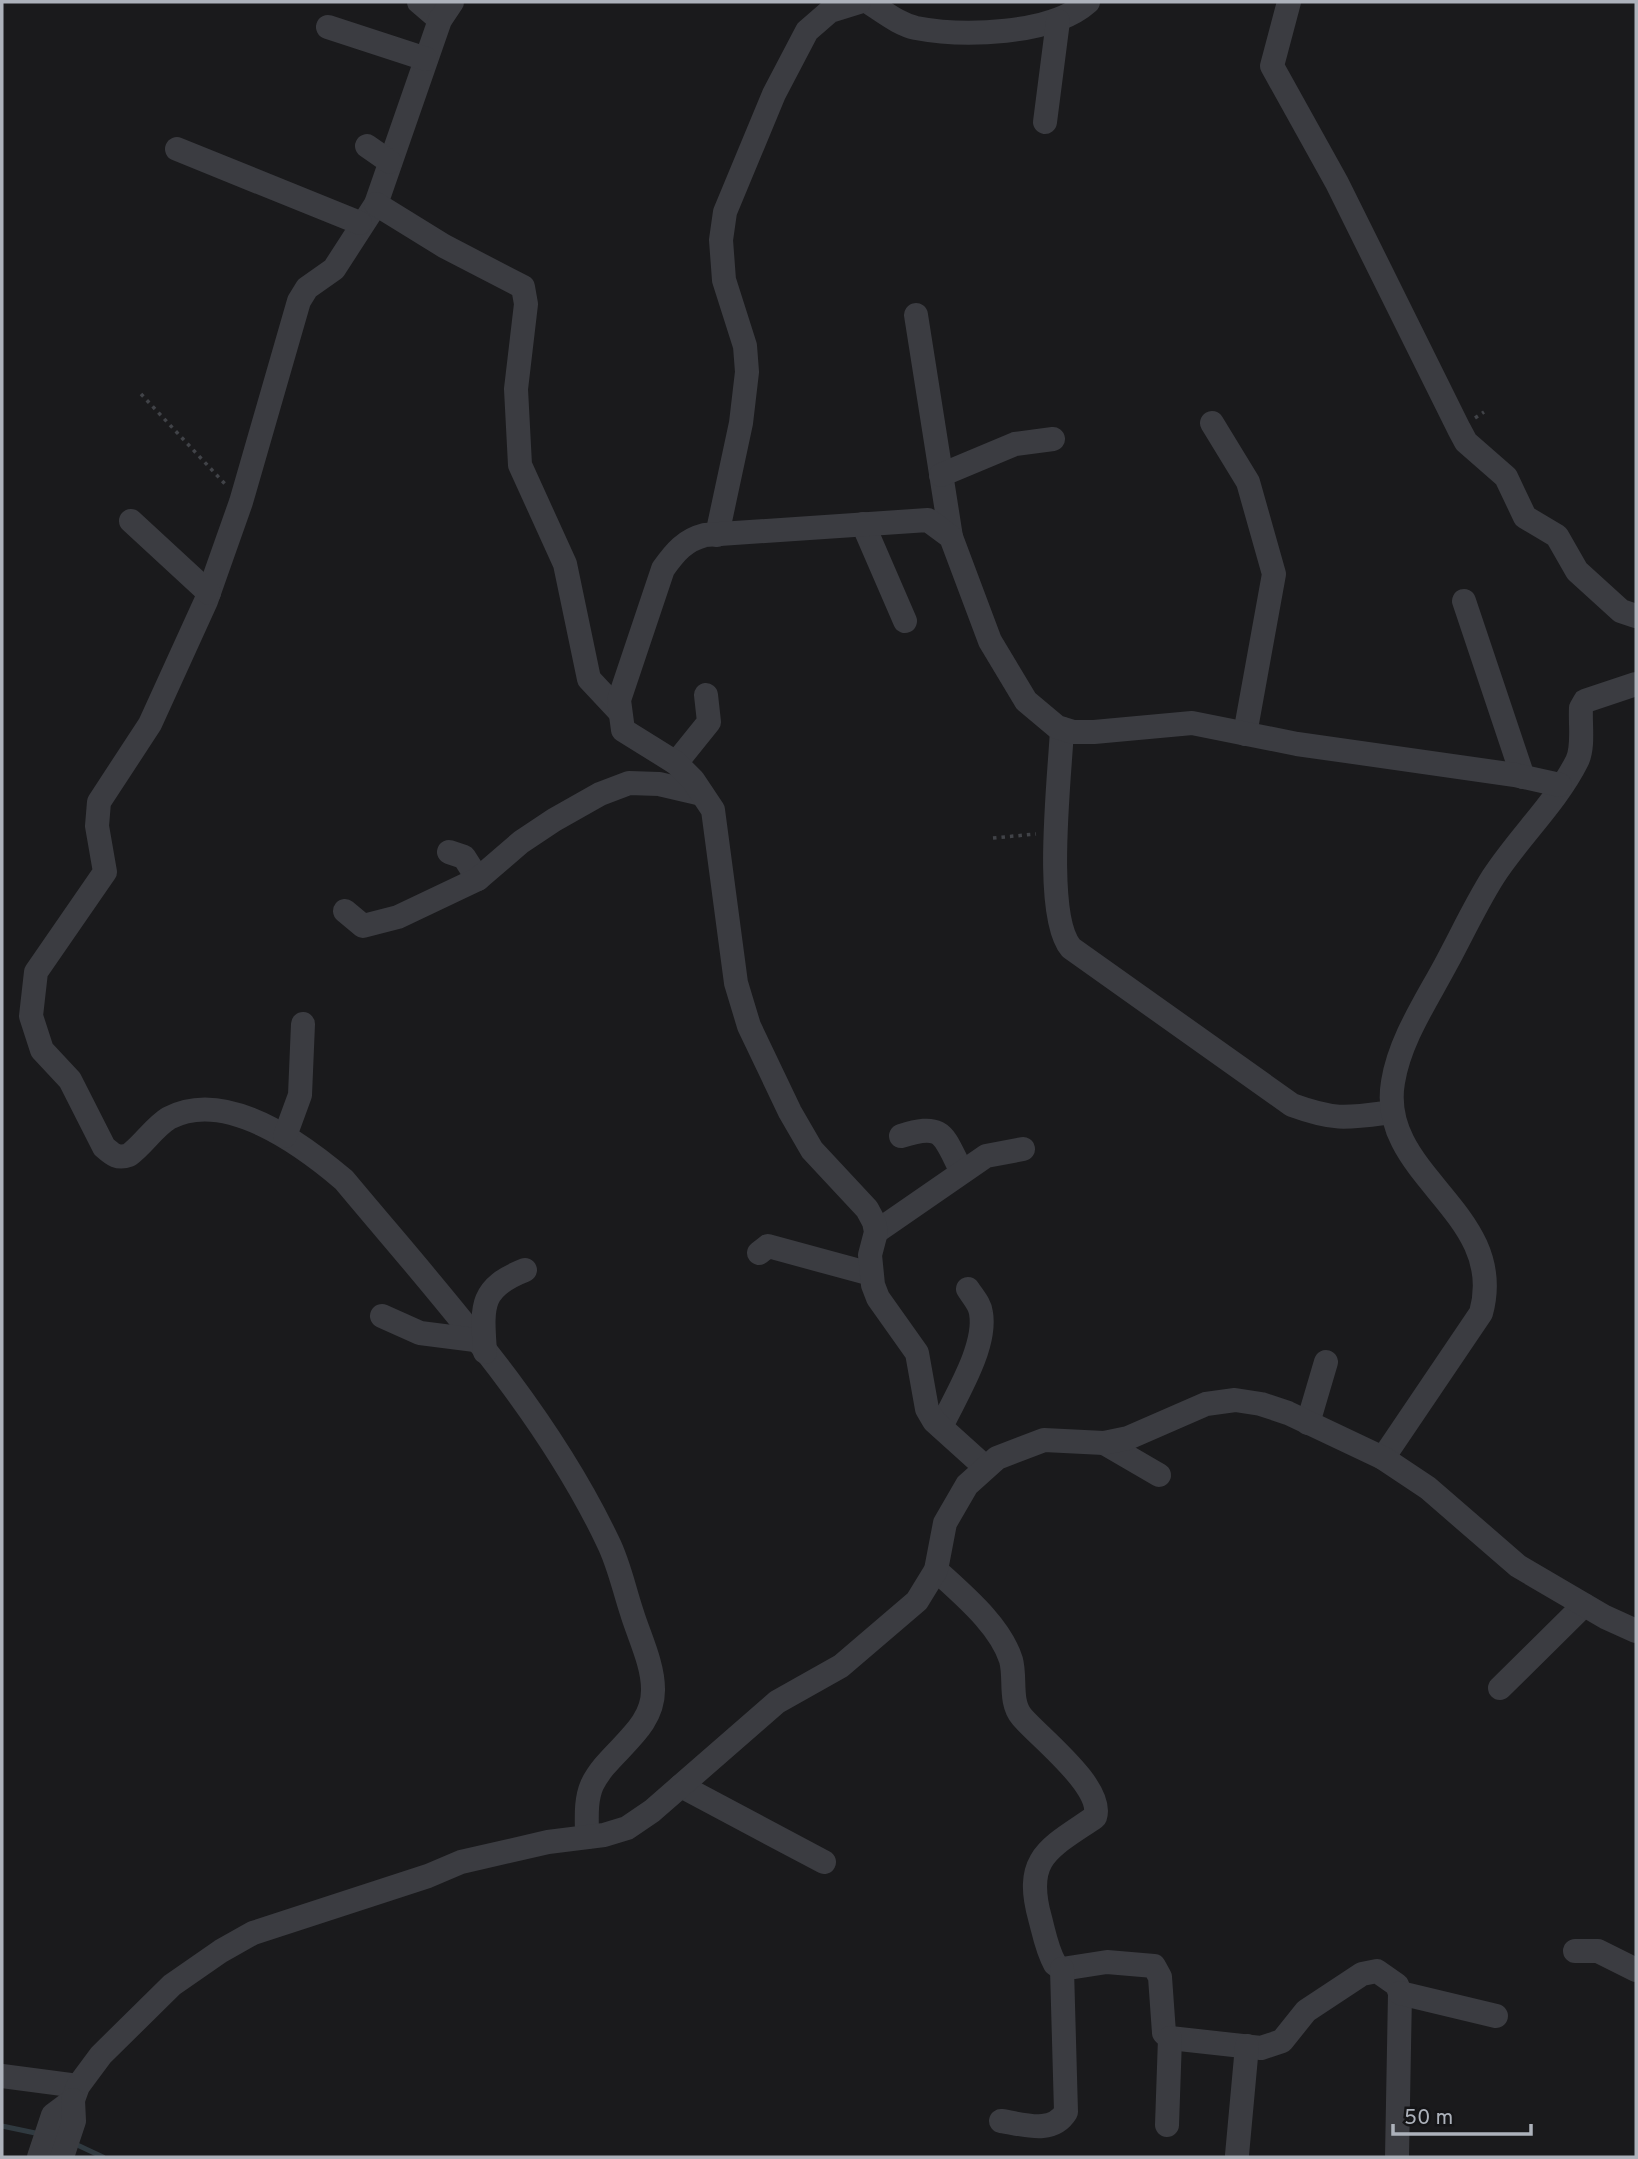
<svg xmlns="http://www.w3.org/2000/svg" width="1638" height="2159" font-family="Overpass,sans-serif">
<style>
.lines{fill:none;stroke-linecap:round;stroke-linejoin:round}
.stream{stroke:#303a40;stroke-width:5}
.path{stroke:#414348;stroke-width:3.5;stroke-dasharray:3.5 5;stroke-linecap:butt}
.minor{stroke:#3b3c41;stroke-width:24}
</style>
<rect width="100%" height="100%" fill="#1a1a1c"/>
<g class="lines">
<g class="stream">
<path d="M2 2126 40 2134"/>
<path d="M73 2143 103 2157"/>
</g>
<g class="path">
<path d="M141 394 225 484"/>
<path d="M1475 418 1484 412"/>
<path d="M993 838 1036 834"/>
</g>
<g class="minor">
<path d="M419 2 440 20"/>
<path d="M452 2 440 20 376 204 334 269 307 288 299 301 241 502 206 601 150 724 99 802 97 826 105 872 36 972 31 1016 42 1050 70 1080 104 1147C113 1155 118 1159 129 1155 143 1145 154 1127 169 1118 226 1088 303 1145 344 1180 439 1294 544 1407 608 1542 619 1564 624 1589 632 1613 639 1636 653 1664 653 1689 654 1731 608 1751 592 1785 585 1801 587 1820 587 1837"/>
<path d="M868 2C883 11 898 24 916 28 963 37 1051 35 1088 2"/>
<path d="M1289 2 1272 66 1337 183 1459 429 1466 442 1506 477 1525 517 1557 536 1577 571 1621 611 1636 616"/>
<path d="M328 27 426 59"/>
<path d="M1045 122 1058 21"/>
<path d="M367 146 390 162"/>
<path d="M177 149 360 223"/>
<path d="M376 204 444 246 523 287 526 304 516 389 520 465 565 564 589 679 618 710"/>
<path d="M916 315 951 537"/>
<path d="M1212 423 1248 482 1274 574 1245 734"/>
<path d="M941 475 1015 444 1053 439"/>
<path d="M131 521 209 593"/>
<path d="M863 524 905 621"/>
<path d="M717 535 741 423 747 372 745 346 724 280 721 240 725 212 774 94 807 31 830 11 859 2"/>
<path d="M1464 601 1523 777"/>
<path d="M1062 729C1060 775 1043 915 1071 948L1292 1105C1336 1121 1347 1118 1392 1112"/>
<path d="M676 763 709 722 706 695"/>
<path d="M449 852 464 857 478 879"/>
<path d="M345 911 363 926 398 917 478 879 521 842 554 820 600 794 629 783 659 784 702 794"/>
<path d="M285 1136 300 1095 303 1024"/>
<path d="M901 1136C945 1122 943 1136 962 1172"/>
<path d="M876 1232 986 1156 1023 1149"/>
<path d="M759 1253 768 1246 871 1274"/>
<path d="M382 1316 420 1333 475 1340"/>
<path d="M485 1352C482 1307 479 1288 525 1270"/>
<path d="M1308 1423 1326 1362"/>
<path d="M941 1427C955 1397 987 1347 981 1313 980 1304 973 1297 968 1289"/>
<path d="M1104 1443 1159 1475"/>
<path d="M1383 1458 1481 1313C1509 1212 1377 1176 1393 1082 1400 1039 1427 1000 1447 962 1462 934 1476 904 1493 877 1518 838 1556 803 1577 761 1584 747 1580 724 1581 708L1585 701 1636 684"/>
<path d="M985 1467 934 1421 927 1409 917 1353 878 1298 873 1285 870 1255 876 1232 874 1222 867 1209 812 1150 790 1112 749 1026 736 983 713 810 693 780 676 763 623 730 619 700 663 569C675 552 685 540 705 535L928 520 951 537 990 641 1026 701 1057 727 1073 732H1094L1192 723 1297 744 1515 775 1560 785"/>
<path d="M936 1570C962 1594 1000 1625 1011 1660 1016 1678 1009 1702 1022 1717 1039 1737 1105 1788 1095 1817 1050 1848 1023 1857 1040 1918 1044 1933 1047 1950 1055 1964L1062 1969 1107 1962 1154 1966 1160 1977 1164 2033 1170 2038 1261 2048 1282 2041 1306 2011 1362 1974 1377 1971 1397 1985 1400 1993 1397 2157"/>
<path d="M1500 1688 1584 1605"/>
<path d="M681 1786 824 1862"/>
<path d="M1575 1951H1598L1636 1970"/>
<path d="M1400 1993 1496 2016"/>
<path d="M2 2076 78 2086"/>
<path d="M1001 2121C1023 2124 1052 2135 1066 2112L1062 1969"/>
<path d="M1167 2125 1170 2038"/>
<path d="M1237 2155 1247 2046"/>
<path d="M39 2157 53 2115 73 2100 78 2086 101 2055 172 1985 221 1951 253 1933 428 1876 461 1862 548 1842 604 1835 627 1828 652 1811 777 1702 841 1666 917 1601 936 1570 945 1523 967 1485 997 1458 1044 1440 1104 1443 1128 1438 1206 1404 1235 1400 1261 1404 1288 1413 1383 1458 1428 1488 1518 1566 1605 1617 1636 1631"/>
<path d="M62 2157 74 2121 73 2100"/>
</g>
</g>
<rect width="1638" height="2159" fill="none" stroke="#adb2bb" stroke-width="7"/>
<path d="M1393 2124v10h138v-10" fill="none" stroke="#adb2bb" stroke-width="3.5"/>
<text x="1404" y="2124" font-size="21" fill="#adb2bb" stroke="#151517" stroke-width="5" paint-order="stroke">50 m</text>
</svg>
